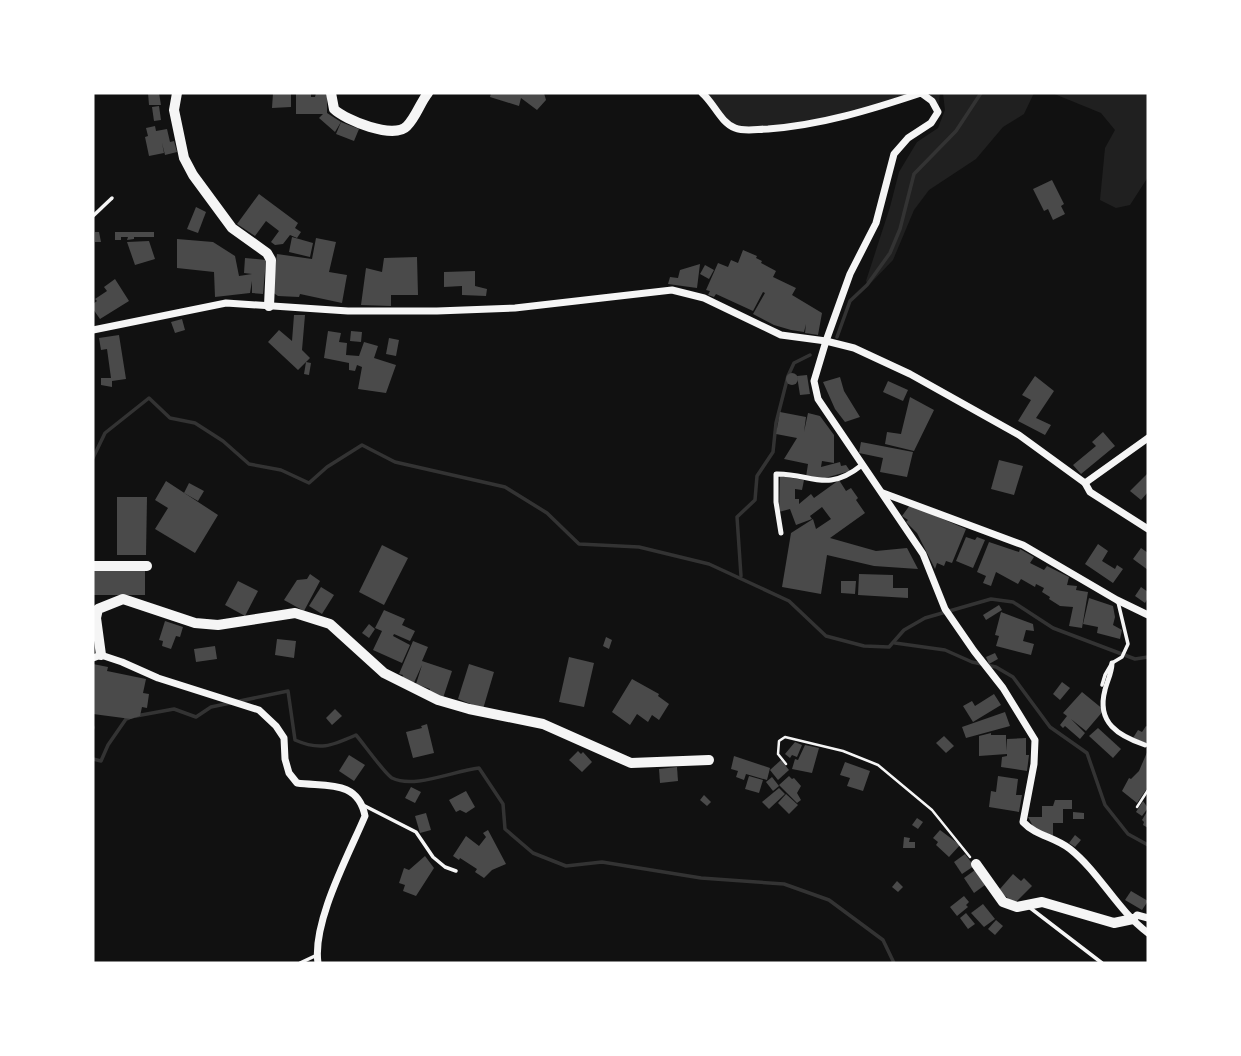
<svg xmlns="http://www.w3.org/2000/svg" width="1241" height="1056" font-family="'Archivo Narrow',sans-serif">
<style>
.green{fill:#202020}
.lines{fill:none;stroke-linecap:round;stroke-linejoin:round}
.stream{stroke:#333;stroke-width:3.5}
.building{fill:#4a4a4a}
.path{stroke:#f5f5f5;stroke-width:2.5}
.service{stroke:#f5f5f5;stroke-width:3.5}
.pedestrian{stroke:#f5f5f5;stroke-width:5}
.minor{stroke:#f5f5f5;stroke-width:7}
.tertiary{stroke:#f5f5f5;stroke-width:10}
</style>
<rect width="100%" height="100%" fill="#111"/>
<g class="green">
<path d="M702 93H940L938 112 921 93 858 114 777 128H734Z"/>
<path d="M943 93H1034L1024 114 1003 127 976 159 929 190 914 210 893 260 869 285 866 281 890 207 899 172 917 142 938 128 945 110Z"/>
<path d="M1052 93H1148V177L1130 205 1116 208 1100 200 1105 148 1115 130 1101 113Z"/>
</g>
<g class="lines">
<g class="stream">
<path d="M837 337 850 301 867 285 890 253 900 229 914 174 956 131 981 93"/>
<path d="M93 458 105 433 149 398 170 418 195 423 223 441 249 464 281 470 309 483 327 467 362 445 395 462 505 487 547 513 579 544 639 547 709 564 789 601 826 636 864 646 889 647 904 630 925 618 991 599 1013 602 1053 628 1135 659 1148 657"/>
<path d="M741 576 737 517 755 500 757 476 773 452 776 423 788 376 794 363 810 355"/>
<path d="M895 643 945 650 972 662 996 667 1013 677 1050 727 1087 753 1105 805 1128 834 1148 845"/>
<path d="M136 716 174 709 196 717 211 707 288 691 295 740C320 751 331 746 356 735 363 743 385 774 392 778 414 789 453 771 479 768L503 804 505 829 533 853 566 866 602 862 701 878 784 884 829 900 883 940 894 963"/>
<path d="M93 727V728"/>
<path d="M93 759 101 761 108 745 126 719 129 718"/>
</g>
</g>
<g class="building">
<path d="M148 93H159L161 105H149Z"/>
<path d="M273 93H291V107L272 108Z"/>
<path d="M296 93H311V97H315L316 93H327V113L341 122 335 132 319 118 323 114H296Z"/>
<path d="M491 93H544L546 100 537 110 521 98 519 106 490 97Z"/>
<path d="M159 106 161 120 154 121 152 107Z"/>
<path d="M341 122 359 129 354 141 336 134Z"/>
<path d="M155 126 156 131 167 129 170 142 174 141 177 152 165 155 162 143 164 153 149 156 145 137 148 136 146 128Z"/>
<path d="M1052 180 1064 204 1061 206 1065 214 1053 220 1048 209 1044 211 1033 189Z"/>
<path d="M259 194 298 223 295 228 301 232 297 238 290 235 283 244 275 245 271 242 279 231 266 221 255 236 237 224Z"/>
<path d="M196 207 206 212 198 233 187 229Z"/>
<path d="M95 232H99L101 242H95Z"/>
<path d="M115 232H154V237H134V239L127 240 128 237H121V240H115Z"/>
<path d="M292 237 313 243 310 257 289 252Z"/>
<path d="M316 238 336 242 329 272 347 275 342 303 300 294 299 297 278 296 272 292 277 254 312 259Z"/>
<path d="M177 239 213 242 235 256 239 276 252 274 244 273 245 258 266 260 263 294 252 293V281L250 293 215 297 214 272 177 268Z"/>
<path d="M149 241 155 259 135 265 127 242Z"/>
<path d="M743 250 757 256 756 258 762 261 761 263 776 271 773 277 796 288 792 295 822 313 818 335 805 333 806 324 804 332 791 330 774 325 753 314 765 293 763 292 753 311 716 294 714 297 708 295 710 291 706 290 718 263 728 267 731 260 738 263Z"/>
<path d="M417 257 418 295H391V306L361 305 366 268 382 272 384 258Z"/>
<path d="M700 264 697 288 668 284 670 277 678 278 680 270Z"/>
<path d="M705 265 714 270 709 279 700 274Z"/>
<path d="M475 271V286L487 289 486 296 462 295V286L444 287V272Z"/>
<path d="M115 279 129 301 100 319 93 309V304L97 301 95 299 107 291 104 287Z"/>
<path d="M294 315H305L302 350 310 358 298 370 268 342 279 330 292 341Z"/>
<path d="M182 319 185 330 175 333 171 322Z"/>
<path d="M328 331 341 333 339 342 347 343 346 355 359 356 364 342 378 346 374 358 396 365 386 393 358 389 362 367 357 365 355 371 349 370V363L324 358Z"/>
<path d="M351 331 362 332 361 342 350 341Z"/>
<path d="M119 335 126 379 112 381V387L101 385V378H111L107 349 101 350 99 338Z"/>
<path d="M389 338 399 340 396 356 386 354Z"/>
<path d="M306 362 311 363 309 375 304 374Z"/>
<circle cx="792" cy="379" r="6"/>
<path d="M807 375 810 394 800 395 797 376Z"/>
<path d="M1035 376 1054 391 1036 418 1051 425 1045 435 1018 421 1031 400 1022 395Z"/>
<path d="M840 377 844 391 860 417 845 422 835 409 823 382Z"/>
<path d="M888 381 908 390 903 401 883 392Z"/>
<path d="M910 397 934 410 914 451 885 444 887 432 901 434Z"/>
<path d="M780 412 806 417 804 432 808 413 820 416 834 435V463L822 461 821 467 840 462 841 466 846 465 850 471 825 478 806 477 808 464 784 459 797 438 776 434Z"/>
<path d="M1103 432 1115 446 1081 474 1073 465 1096 446 1092 442Z"/>
<path d="M861 442 913 452 907 477 880 472 883 458 859 453Z"/>
<path d="M999 460 1023 466 1014 495 991 489Z"/>
<path d="M1148 473V492L1141 500 1130 491Z"/>
<path d="M780 476 804 480 802 490 795 489V499H799V507V504L811 494 814 498 839 480 846 491 851 488 858 498 856 500 865 513 830 538 876 551 907 548 918 569 874 566 827 555 821 594 782 587 791 533 813 519 816 529 831 519 822 507 810 516 812 519 796 525 790 509 779 512Z"/>
<path d="M166 481 218 515 195 553 155 529 168 508 155 500Z"/>
<path d="M189 483 204 491 198 501 184 493Z"/>
<path d="M117 497H147L146 555H117Z"/>
<path d="M910 505 966 529 952 563 946 561 944 566 937 563 935 569 917 533 906 522 908 520 902 516Z"/>
<path d="M966 537 975 540 977 537 985 540 973 568 956 561Z"/>
<path d="M989 542 1019 552 1020 549 1034 557 1030 563 1044 570 1047 566 1069 577 1067 585 1077 586 1076 590 1088 592 1082 628 1069 626 1073 607 1060 606 1049 599 1050 597 1042 592 1044 588 1036 584 1035 587 1021 579 1018 584 996 572 991 586 983 583 986 576 977 572Z"/>
<path d="M1098 544 1108 551 1102 561 1115 569 1117 565 1123 569 1113 583 1085 564Z"/>
<path d="M382 545 408 558 384 605 359 592Z"/>
<path d="M1141 548 1148 553V570L1133 559Z"/>
<path d="M94 570 145 571V595H94Z"/>
<path d="M310 574 320 581 304 611 284 600 297 580 307 579Z"/>
<path d="M859 574 893 575V588H908V598L858 595Z"/>
<path d="M238 581 258 591 245 616 225 605Z"/>
<path d="M841 581H856L855 594 841 593Z"/>
<path d="M321 587 334 595 322 614 309 606Z"/>
<path d="M1141 587 1148 592V598L1145 603 1135 596Z"/>
<path d="M1089 598 1113 606 1115 617 1113 625 1122 630 1120 639 1097 633 1098 627 1083 624Z"/>
<path d="M999 605 1002 610 986 620 983 615Z"/>
<path d="M384 610 405 619 402 625 415 631 410 641 394 634 393 636 410 645 402 663 373 650 382 631 375 628Z"/>
<path d="M1001 612 1033 624 1034 631 1026 630 1023 641 1034 644 1031 655 996 646 999 636 995 635Z"/>
<path d="M165 621 183 627 180 637 176 636 171 649 162 646 163 641 159 640Z"/>
<path d="M369 624 375 629 369 638 362 633Z"/>
<path d="M606 637 612 640 609 649 603 646Z"/>
<path d="M277 639 296 641 294 658 275 655Z"/>
<path d="M413 641 428 647 422 661 452 671 443 698 428 693 430 689 416 684 422 665 413 685 401 680 403 675 399 674Z"/>
<path d="M215 646 217 659 196 662 194 649Z"/>
<path d="M995 653 998 659 989 664 986 657Z"/>
<path d="M569 657 594 663 584 707 559 702Z"/>
<path d="M93 664 108 667 107 671 146 679 143 693 149 694 147 708 142 707 140 716 131 719 93 714Z"/>
<path d="M469 664 494 672 483 709 458 699Z"/>
<path d="M632 679 659 694 658 696 669 704 659 720 652 715 648 722 637 714 630 725 612 712Z"/>
<path d="M1062 682 1070 688 1060 700 1053 694Z"/>
<path d="M1082 692 1104 710 1086 731 1071 719 1085 733 1080 739 1065 726 1063 728 1060 725 1067 716 1063 713Z"/>
<path d="M994 694 1001 705 973 722 963 706 972 701 975 706Z"/>
<path d="M335 709 342 716 332 725 326 718Z"/>
<path d="M1005 712 1010 726 966 738 962 727Z"/>
<path d="M427 724 434 753 413 758 406 732 422 728 421 726Z"/>
<path d="M1146 726 1148 727V744L1133 738 1138 730 1142 732Z"/>
<path d="M1098 728 1121 749 1113 758 1089 736Z"/>
<path d="M991 733V735H1006V751L1007 739 1026 738V755H1029L1027 771 1001 767 1002 757 1007 756V754L979 756V736Z"/>
<path d="M944 736 954 746 946 753 936 743Z"/>
<path d="M795 742 802 745 797 757 792 755 790 758 785 754Z"/>
<path d="M805 745 819 748 812 773 792 769 795 759 798 760Z"/>
<path d="M1148 750V787L1137 803 1122 791 1129 778 1131 779 1139 771Z"/>
<path d="M578 751 581 754 583 752 592 762 582 772 569 760Z"/>
<path d="M349 755 365 765 354 781 339 771Z"/>
<path d="M734 756 770 768 767 780 746 774 744 780 736 777 738 771 731 769Z"/>
<path d="M781 760 789 770 778 780 770 770Z"/>
<path d="M845 762 870 771 863 791 847 786 850 778 840 775Z"/>
<path d="M677 767 678 781 660 783 659 769Z"/>
<path d="M749 776 763 780 759 793 745 789Z"/>
<path d="M789 776 792 779 794 778 801 786 797 793 801 800 797 803 779 785Z"/>
<path d="M998 776 1018 779 1016 795H1022L1019 812 989 807 991 791 996 792Z"/>
<path d="M772 777 779 786 773 791 766 782Z"/>
<path d="M411 787 421 792 415 803 405 798Z"/>
<path d="M779 788 785 794 769 809 762 802Z"/>
<path d="M466 791 475 807 466 813 460 810 456 812 449 800Z"/>
<path d="M786 794 798 805 789 814 778 803Z"/>
<path d="M704 795 711 802 707 806 700 800Z"/>
<path d="M1055 800H1072V809H1063V823H1053V836L1034 828 1028 817H1042V806H1053Z"/>
<path d="M1143 801 1148 808 1142 816 1136 812Z"/>
<path d="M1148 810V828L1143 825 1144 822 1142 820Z"/>
<path d="M1073 812 1084 813V819H1073Z"/>
<path d="M426 813 431 830 420 833 415 816Z"/>
<path d="M917 818 923 822 918 829 912 825Z"/>
<path d="M488 830 506 864 492 870 484 878 475 872 477 869 460 858 459 860 453 856 466 836 479 846 486 837 483 833Z"/>
<path d="M940 830 960 845 949 857 936 845 938 842 933 838Z"/>
<path d="M1075 835 1081 840 1075 847 1069 843Z"/>
<path d="M904 837 910 838 909 842H915V848H903Z"/>
<path d="M965 854 974 866 962 874 954 862Z"/>
<path d="M425 856 434 868 416 896 403 891 405 885 399 883 404 868 409 870Z"/>
<path d="M975 870 985 885 974 893 964 878Z"/>
<path d="M1013 874 1021 881 1024 878 1032 886 1014 904 999 890Z"/>
<path d="M897 881 903 887 898 892 892 887Z"/>
<path d="M1131 891 1148 901 1142 910 1125 900Z"/>
<path d="M964 896 969 902 966 905 968 907 957 916 950 907Z"/>
<path d="M983 904 995 919 984 927 971 913Z"/>
<path d="M966 913 975 924 968 929 960 918Z"/>
<path d="M996 920 1003 926 995 935 988 929Z"/>
</g>
<g class="lines">
<g class="path">
<path d="M786 764 778 754 779 741 785 737 843 751 878 765 932 810 970 857"/>
<path d="M1137 807 1148 790"/>
</g>
<g class="service">
<path d="M93 216 112 198"/>
<path d="M1102 685 1105 675 1112 663 1122 657 1128 644 1118 602"/>
<path d="M363 805 416 832 433 857 445 867 456 871"/>
<path d="M1029 907 1102 963"/>
<path d="M300 963 317 955"/>
</g>
<g class="pedestrian">
<path d="M781 533 776 502V474C811 473 826 494 862 465"/>
<path d="M1112 663C1112 673 1107 681 1105 690 1096 723 1119 736 1145 745"/>
</g>
<g class="minor">
<path d="M702 93C714 103 720 122 735 128 745 132 757 129 768 129 821 125 870 110 921 93L932 101 938 112 931 123 908 138 894 154 876 223 850 274 826 341 814 381 818 399 923 554 945 609 974 651 1003 688 1035 740 1034 764 1023 822C1036 836 1055 837 1070 849 1100 873 1117 910 1148 933"/>
<path d="M93 330 226 303 348 311H437L515 308 672 290 704 298 781 335 826 341 854 348 910 374 1019 435 1085 483 1090 492 1148 529"/>
<path d="M1085 483 1148 438"/>
<path d="M883 493 1023 545 1117 600 1148 615"/>
<path d="M93 658 101 655 122 662 158 678 259 710 276 726 284 738 285 759 289 773 297 783C325 787 358 779 365 816 349 854 312 922 318 963"/>
<path d="M1133 919 1137 915 1148 918"/>
</g>
<g class="tertiary">
<path d="M177 93 174 110 184 158 193 175 232 228 267 253 271 260 269 306"/>
<path d="M331 93 334 109C345 120 394 140 407 126 416 117 420 103 428 93"/>
<path d="M93 566H147"/>
<path d="M101 655 96 618 98 609 123 599 195 623 218 625 295 613 330 624 384 673 438 700 469 709 543 724 631 763 709 760"/>
<path d="M976 864 1003 902 1017 907 1042 902 1114 923 1133 919"/>
</g>
</g>
<rect width="1241" height="1056" fill="none" stroke="#ffffff" stroke-width="189"/>
</svg>
